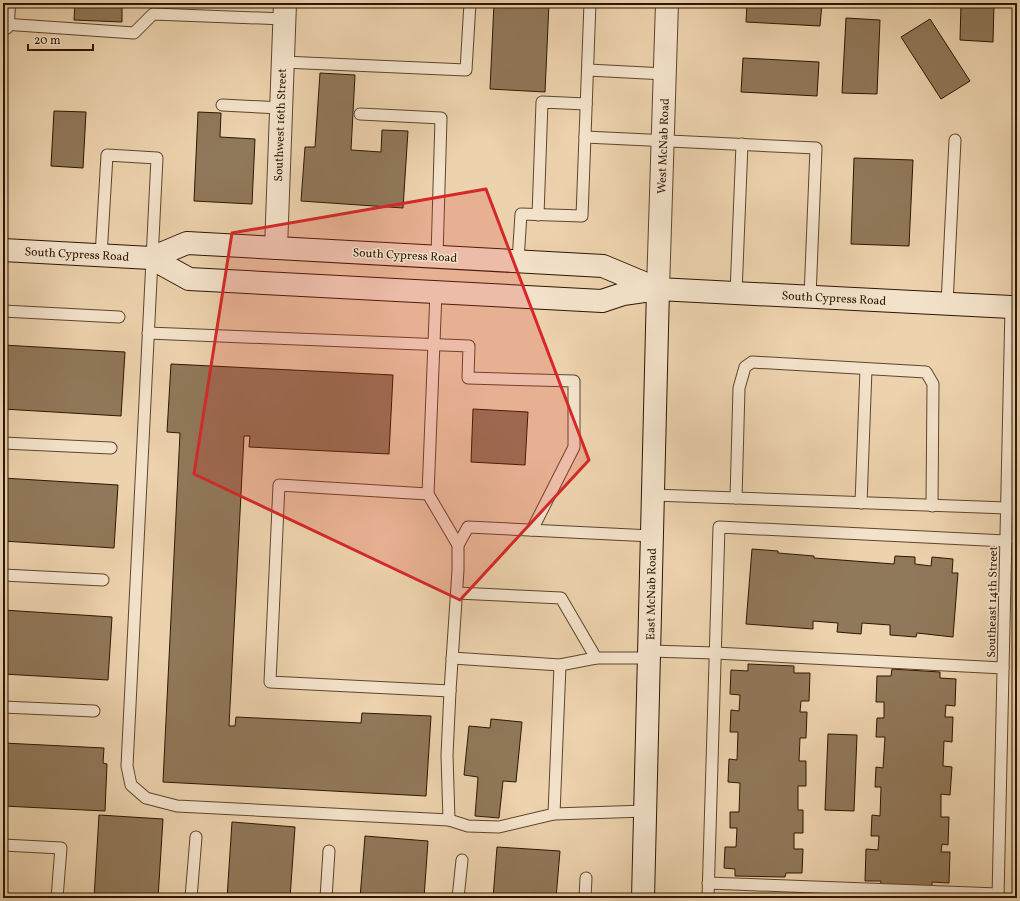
<svg xmlns="http://www.w3.org/2000/svg" width="1020" height="901" font-family="Vollkorn,serif">
<style>
.building{fill:#90785a;stroke:#2d1601}
.lines{fill:none;stroke-linecap:round;stroke-linejoin:round}
.lane-casing{stroke:#5d452c;stroke-width:13}
.street-casing{stroke:#5d452c;stroke-width:24}
.secondary-casing{stroke:#2d1601;stroke-width:24}
.lane{stroke:#f3e2ca;stroke-width:11}
.street{stroke:#f3e2ca;stroke-width:22}
.secondary{stroke:#f3e2ca;stroke-width:22}
.marked{fill:#d62828;fill-opacity:0.2;stroke:#d62828;stroke-width:3;stroke-linejoin:round}
.labels{text-anchor:middle;stroke-width:3;stroke-linejoin:round;paint-order:stroke}
.street-label{font-size:12px;fill:#2d1601;stroke:#f3e2ca}
</style>
<rect width="100%" height="100%" fill="#ecd2ad"/>
<filter id="stains"><feTurbulence type="fractalNoise" baseFrequency=".005" numOctaves="4"/><feColorMatrix values="0 0 0 0 .2 0 0 0 0 .09 0 0 0 0 .02 0 0 0 .5 -.17"/></filter>
<radialGradient id="worn" r=".72"><stop offset=".6" stop-color="#630" stop-opacity="0"/><stop offset="1" stop-color="#630" stop-opacity=".3"/></radialGradient>
<g class="building">
<path d="M75 3H122V22L74 20Z"/>
<path d="M494 3H549L545 92 490 89Z"/>
<path d="M747 3H822L820 26 746 22Z"/>
<path d="M961 3H994L993 42 960 40Z"/>
<path d="M846 18 880 20 877 94 842 93Z"/>
<path d="M930 19 970 81 941 99 901 37Z"/>
<path d="M743 58 819 62 817 96 741 92Z"/>
<path d="M320 73 355 75 351 150 381 152 382 130 408 131 403 208 301 201 305 147H315Z"/>
<path d="M54 111 86 112 83 168 51 166Z"/>
<path d="M198 112 221 113 220 137 255 139 252 204 194 201Z"/>
<path d="M854 158 913 160 909 246 851 244Z"/>
<path d="M3 345 125 352 121 416 3 409Z"/>
<path d="M171 364 393 375 389 454 249 447 250 436H244L229 726H235L236 717 361 723 362 713 431 716 426 796 163 782 180 433 167 432Z"/>
<path d="M473 409 528 412 525 465 471 462Z"/>
<path d="M3 478 118 485 114 548 3 541Z"/>
<path d="M752 549 778 551V553L814 556V558L894 564 895 556 915 557V564L931 566 932 557 953 559 952 573H958L953 637 917 633 916 637 890 635V625L862 623 861 634 837 632 838 623 813 621V629L746 624Z"/>
<path d="M3 610 112 617 108 680 3 674Z"/>
<path d="M748 664 794 666V673H810L809 701H801L800 712H807L806 738H800L799 761H806V786H798V810H803V833H794V849H803L802 873H786L785 877 735 876V869L724 868 725 847H736L737 828H730V812H739L740 783 728 782 729 759 737 760 738 732H730L731 710 739 711 740 695 730 694 731 670 748 671Z"/>
<path d="M892 669 940 672V678L956 679 955 706 946 705 945 717H953L952 742 944 741 943 766 952 767 950 795 941 794V817H949L948 845 942 844 941 852H950L949 883 932 882V889L880 888 881 881H865L866 849 878 850 879 836H871L872 815 880 816 881 787H875L876 767 883 768 885 737H876L877 718H884V702H876L877 676H891Z"/>
<path d="M491 719 522 722 516 782 503 781 499 818 475 816 478 777 464 775 469 726 490 728Z"/>
<path d="M828 734 857 735 854 811 825 810Z"/>
<path d="M3 743 104 748 103 763 107 764 105 811 3 806Z"/>
<path d="M99 815 163 819 158 898H94Z"/>
<path d="M232 822 295 827 290 898H227Z"/>
<path d="M365 836 428 841 424 898H360Z"/>
<path d="M497 847 560 851 556 898H493Z"/>
</g>
<g class="lines">
<g class="lane-casing">
<g id="lane">
<path d="M3 24 134 33 153 14 284 19"/>
<path d="M283 62 466 70 470 3"/>
<path d="M588 70 665 74"/>
<path d="M222 105 281 108"/>
<path d="M360 114 441 118 437 257"/>
<path d="M585 137 816 148 810 297"/>
<path d="M538 215 542 102 586 104"/>
<path d="M101 256 107 155 157 158 127 766 131 785 146 798 177 806 449 820 447 755 450 691 458 570V545L428 494 436 292"/>
<path d="M518 261 521 214 582 216 590 3"/>
<path d="M736 293 742 144"/>
<path d="M947 304 955 140"/>
<path d="M3 311 119 317"/>
<path d="M148 333 469 346 468 378 574 381V447L532 530"/>
<path d="M3 443 111 448"/>
<path d="M428 494 279 485 270 682 450 691"/>
<path d="M653 495 1007 508"/>
<path d="M736 498 739 388 745 367 752 362 926 372 933 384 932 506"/>
<path d="M861 503 866 369"/>
<path d="M458 545 468 527 652 536"/>
<path d="M3 575 103 580"/>
<path d="M457 593 561 598 596 658H649"/>
<path d="M650 651 715 653 1003 668"/>
<path d="M452 658 560 665 596 658"/>
<path d="M3 707 94 711"/>
<path d="M554 814 560 665"/>
<path d="M449 820 468 826 499 827 554 814 645 811"/>
<path d="M3 845 61 848 57 898"/>
<path d="M708 883 998 894"/>
<path d="M191 898 196 837"/>
<path d="M326 898 329 851"/>
<path d="M458 898 462 860"/>
<path d="M585 898 586 878"/>
<path d="M708 898 719 527 1006 541"/>
<path d="M998 898 1011 307"/>
</g>
</g>
<g class="street-casing">
<g id="street">
<path d="M3 24 4 3"/>
<path d="M276 248 285 3"/>
<path d="M658 289 667 3"/>
</g>
</g>
<g class="secondary-casing">
<g id="secondary">
<path d="M3 250 151 258 189 279 602 301 623 294 658 289 1011 307 1017 309"/>
<path d="M151 258 187 243 603 266 658 289"/>
<path d="M643 898 658 289"/>
</g>
</g>
<use href="#lane" class="lane"/>
<use href="#street" class="street"/>
<use href="#secondary" class="secondary"/>
</g>
<path class="marked" d="M486 189 589 460 460 600 194 474 232 233Z"/>
<g class="labels">
<g class="street-label">
<text transform="translate(280 125) rotate(-88)" y="4">Southwest 16th Street</text>
<text transform="translate(663 146) rotate(-88)" y="4">West McNab Road</text>
<text transform="translate(77 254) rotate(3)" y="4">South Cypress Road</text>
<text transform="translate(405 255) rotate(3)" y="4">South Cypress Road</text>
<text transform="translate(834 298) rotate(3)" y="4">South Cypress Road</text>
<text transform="translate(651 594) rotate(-89)" y="4">East McNab Road</text>
<text transform="translate(992 602) rotate(-89)" y="4">Southeast 14th Street</text>
</g>
</g>
<rect width="1020" height="901" fill="none" stroke="#ecd2ad" stroke-width="16"/>
<rect x="4" y="4" width="1012" height="893" fill="none" stroke="#2d1601" stroke-width="2"/>
<rect x="8" y="8" width="1004" height="885" fill="none" stroke="#2d1601"/>
<path d="M28 44v6h65v-6" fill="none" stroke="#2d1601" stroke-width="2"/>
<text x="34" y="44" font-size="12" fill="#2d1601" stroke="#f3e2ca" stroke-width="3" paint-order="stroke">20 m</text>
<rect width="100%" height="100%" filter="url(#stains)"/>
<rect width="100%" height="100%" fill="url(#worn)"/>
</svg>
